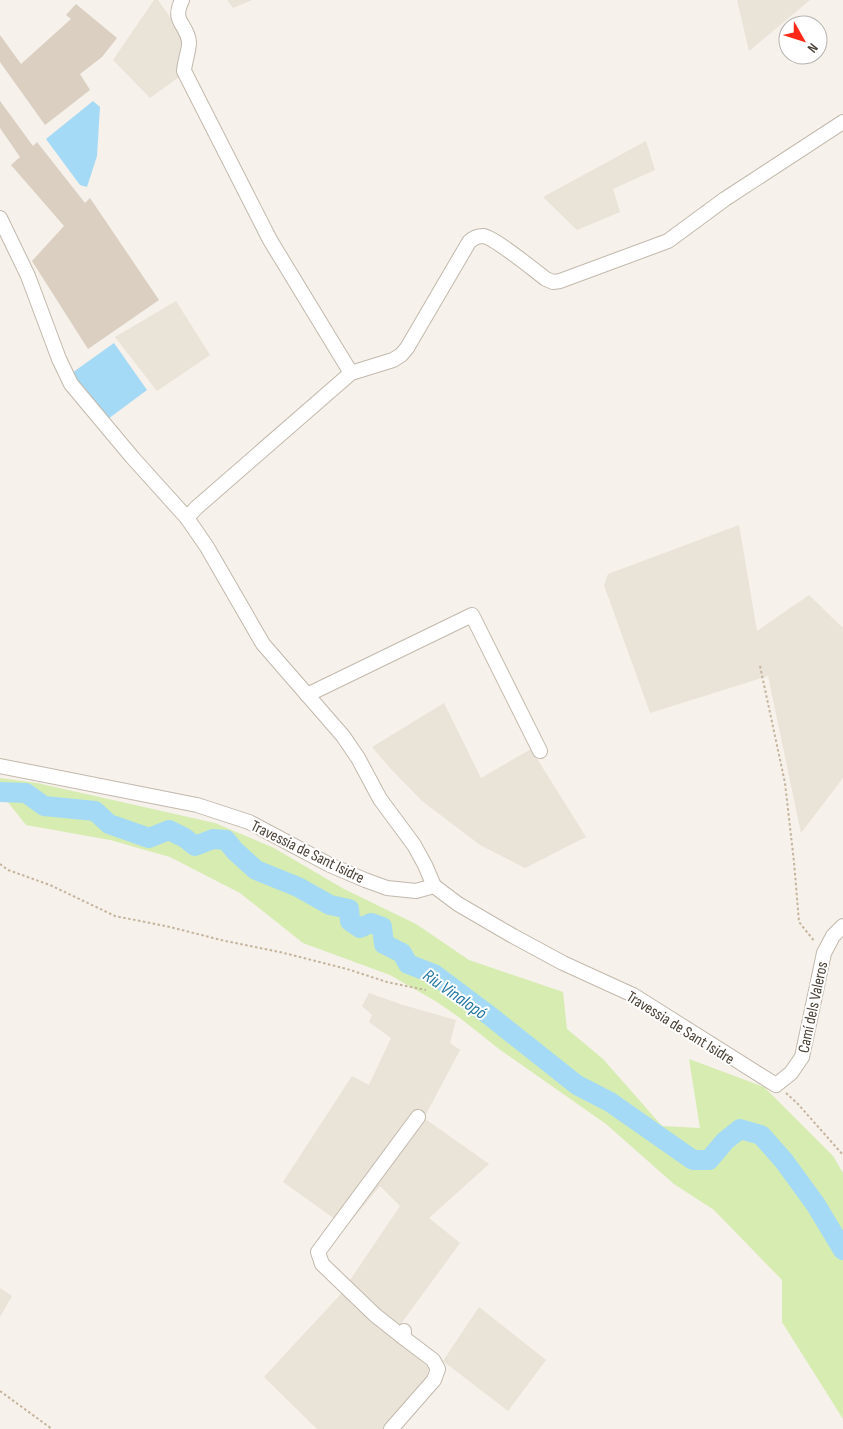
<svg xmlns="http://www.w3.org/2000/svg" width="843" height="1429" font-family="'Sofia Sans Condensed',sans-serif">
<style>
.residential{fill:#eae3d8}
.green{fill:#d6ecb1}
.water{fill:#a4daf5}
.lines{fill:none;stroke-linecap:round;stroke-linejoin:round}
.river{stroke:#a4daf5;stroke-width:20}
.building{fill:#dbcfc2}
.street-casing{stroke:#c2b9ac;stroke-width:16}
.path{stroke:#c5b39c;stroke-width:2;stroke-dasharray:2.5 2.5;stroke-linecap:butt}
.street{stroke:#fff;stroke-width:14}
.labels{text-anchor:middle;stroke-width:4;stroke-linejoin:round;paint-order:stroke}
.street-label{font-size:16px;fill:#4b4237;stroke:#fff}
.water-label{font-size:18px;font-style:italic;fill:#2579a4;stroke:#fff}
</style>
<rect width="100%" height="100%" fill="#f6f1ea"/>
<g class="residential">
<path d="M154 0H158L184 37 179 77 150 98 113 60Z"/>
<path d="M227 0H252L233 8Z"/>
<path d="M737 0H810L749 51Z"/>
<path d="M646 141 655 170 613 189 620 212 577 230 543 197Z"/>
<path d="M176 301 210 355 157 391 115 337Z"/>
<path d="M739 525 757 631 809 595 843 628V778L801 833 768 676 650 713 604 585 608 574Z"/>
<path d="M444 703 481 778 531 749 586 837 525 868 480 845 422 801 389 767 372 747Z"/>
<path d="M369 993 403 1005 456 1020 450 1043 460 1050 424 1118 489 1164 429 1218 460 1243 392 1336 429 1368 426 1378 383 1429H317L264 1377 340 1295 400 1206 380 1186 346 1227 283 1182 352 1076 369 1085 391 1038 369 1022 372 1015 362 1006Z"/>
<path d="M0 1288 12 1296 0 1317Z"/>
<path d="M479 1307 546 1360 508 1411 443 1361Z"/>
</g>
<path class="green" d="M0 778 37 783 215 823 274 848 344 889 416 924 469 960 563 992 567 1029 603 1059 662 1126 700 1128 689 1059 764 1087 833 1156 843 1173V1419L782 1322V1280L714 1210 674 1184 606 1124 499 1049 460 1018 437 1002 390 975 303 943 240 893 170 857 110 840 26 825 7 801 0 802Z"/>
<g class="water">
<path d="M93 101 100 107 97 156 87 187 80 185 46 139Z"/>
<path d="M114 343 147 390 108 419 72 373Z"/>
</g>
<g class="lines">
<path class="river" d="M0 792 26 793 44 806 95 811 109 824 149 838 169 830 185 838 195 846 213 839 226 840 235 851 256 870 298 887 330 905 349 909 350 921 360 928 371 923 382 927 384 944 402 953 408 964 434 974 490 1016 577 1085 610 1102 693 1160H709L725 1141 740 1129 761 1135 784 1161 816 1205 843 1250"/>
</g>
<g class="building">
<path d="M76 4 117 38 102 57 80 74 90 90 45 125 0 62V35L21 64 71 19 66 15Z"/>
<path d="M0 101 33 146 37 142 85 203 90 198 159 300 88 349 32 261 64 226 11 165 20 157 0 128Z"/>
</g>
<g class="lines">
<g class="street-casing">
<g id="street">
<path d="M182 0C171 23 187 23 189 42 190 46 184 65 184 71L270 240 351 373"/>
<path d="M0 218 28 276 59 359 71 384 132 457 187 518 207 547 263 644 343 736 358 758 380 799 414 845 425 865 434 886"/>
<path d="M187 518 196 508 351 373 393 360 401 355 407 348 469 242C473 238 477 236 483 236 494 237 535 271 546 279L553 282 560 281 668 241 725 199 843 122"/>
<path d="M307 695 472 615 540 751"/>
<path d="M0 766 197 805 249 822 330 865 365 880 387 888 416 891 434 886 458 904 513 936 563 963 633 995 776 1085 791 1073 802 1057 824 953 833 936 843 926"/>
<path d="M404 1338 375 1315 322 1264 318 1252 418 1117"/>
<path d="M391 1429 434 1380 438 1369 433 1360 404 1338V1331"/>
</g>
</g>
<g class="path">
<path d="M760 666 785 783 794 862 799 922 815 942"/>
<path d="M0 864 8 870 50 885 115 916 170 927 225 941 280 952 347 969 387 982 426 990"/>
<path d="M786 1093 798 1104 843 1155"/>
<path d="M0 1391 52 1429"/>
</g>
<use href="#street" class="street"/>
</g>
<g class="labels">
<g class="street-label">
<text transform="translate(308 851) rotate(26)" y="6">Travessia de Sant Isidre</text>
<text transform="translate(812 1007) rotate(-78)" y="6">Camí dels Valeros</text>
<text transform="translate(681 1027) rotate(32)" y="6">Travessia de Sant Isidre</text>
</g>
<g class="water-label">
<text transform="translate(455 994) rotate(35)" y="6">Riu Vinalopó</text>
</g>
</g>
<g transform="translate(803 40) rotate(129)"><circle r="24" fill="#ffffff" stroke="#b7b3af"/>
<path d="M0-4L9 19L0 12L-9 19Z" fill="#ff2918"/>
<text y="-8" font-size="14" font-weight="bold" text-anchor="middle" fill="#4b4237">N</text>
</g>
</svg>
